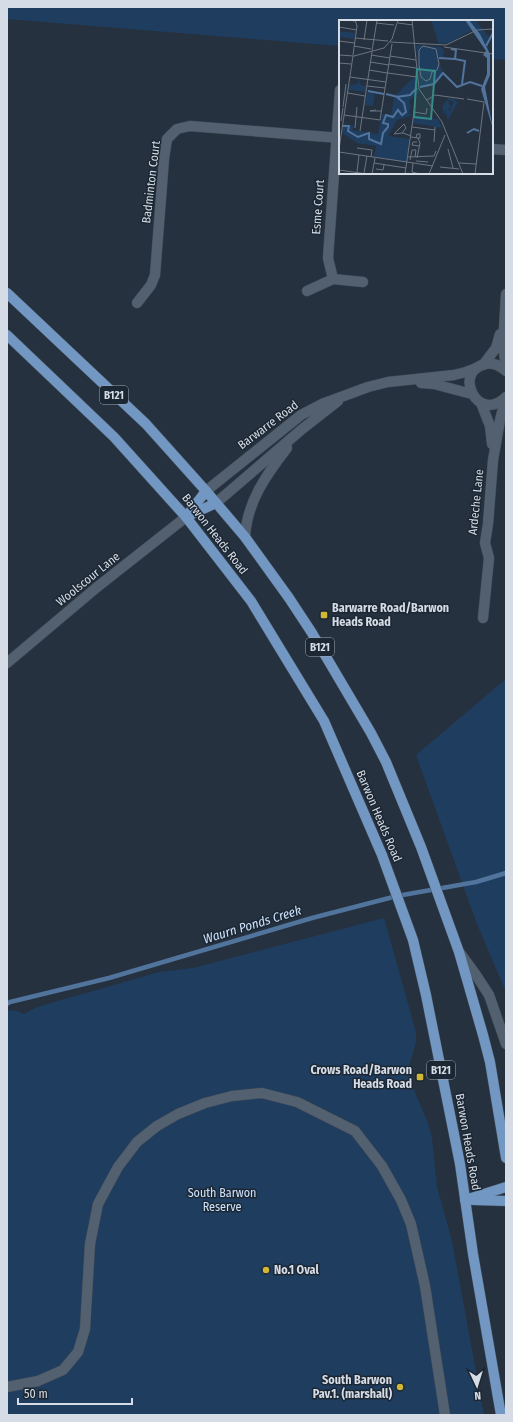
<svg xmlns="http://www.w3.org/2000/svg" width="513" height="1422" font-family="'Fira Sans Condensed',sans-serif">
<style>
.green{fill:#1f3d5f}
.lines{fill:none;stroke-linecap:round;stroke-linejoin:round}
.stream{stroke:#51749d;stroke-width:4.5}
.minor-casing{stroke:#424c57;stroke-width:11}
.major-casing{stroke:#424c57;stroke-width:11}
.minor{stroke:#53606f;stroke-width:10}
.major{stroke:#7297c2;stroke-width:10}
.poi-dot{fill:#d2b736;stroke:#1c2734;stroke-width:1.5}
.labels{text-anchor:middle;stroke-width:3;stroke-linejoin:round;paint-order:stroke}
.shield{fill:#1c2734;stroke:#9ea6b0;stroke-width:1}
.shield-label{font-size:11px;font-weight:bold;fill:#d5dce5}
.street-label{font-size:12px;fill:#d5dce5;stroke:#1c2734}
.poi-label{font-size:12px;font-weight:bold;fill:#d5dce5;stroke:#1c2734;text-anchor:start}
.park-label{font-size:12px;fill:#cce2fc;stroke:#1c2734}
.water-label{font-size:13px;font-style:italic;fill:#cde2fc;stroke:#1c2734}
.inset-river{fill:none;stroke:#51749d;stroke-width:2}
.inset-road{fill:none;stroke:#6c7581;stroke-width:1}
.view{fill:#378a86;fill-opacity:0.15;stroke:#378a86;stroke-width:2}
.inset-edge{fill:none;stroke:#d5dce5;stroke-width:2}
</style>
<rect width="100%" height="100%" fill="#26313f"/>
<g class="green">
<path d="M7 7H506V60L492 59V21H340V46L7 19Z"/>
<path d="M506 679V992L477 924 416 755Z"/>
<path d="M384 918 416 1032V1042L409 1067 411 1083 428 1123 432 1138 437 1187 452 1241 484 1415H7V1010L17 1011 24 1014 37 1007 159 972 193 968Z"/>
</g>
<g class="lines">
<path class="stream" d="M7 1004 10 1002 109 978 312 918 397 896 476 882 506 873"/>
<g class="minor-casing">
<g id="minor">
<path d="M492 149 506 150"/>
<path d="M333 279 328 258 340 90"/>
<path d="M307 291 333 279 363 282"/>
<path d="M506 294 503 345 506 367"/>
<path d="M137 303 151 285 155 275 164 159 167 139 177 129 190 126 340 138"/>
<path d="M483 365 496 348 500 334"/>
<path d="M506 371C500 366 494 362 486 364 452 370 477 425 506 397"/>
<path d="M421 383 434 384 472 394"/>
<path d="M481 403 490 426 492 444"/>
<path d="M206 491 301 415 322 404 368 387 388 382 454 375 466 372 477 368"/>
<path d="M216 503 301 430 338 401"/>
<path d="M245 537C247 502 266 475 287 448"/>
<path d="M483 618 489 558 485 543 488 524 493 460 500 420 506 397"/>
<path d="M7 663 96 588 186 517"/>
<path d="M460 953 476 975 489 995 506 1044"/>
<path d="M7 1387 38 1381 63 1370 78 1352 85 1329 90 1244 98 1204 118 1167 137 1142 157 1126 178 1114 205 1103 232 1096 262 1093 297 1102 355 1131 382 1166 401 1200 411 1224 425 1286 445 1415"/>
</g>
</g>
<g class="major-casing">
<g id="major">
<path d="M7 293 146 424 206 491 245 537 289 598 312 633 371 733 386 762 421 847 459 952 483 1035 490 1062 506 1158"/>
<path d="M7 335 114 437 186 517 251 601 324 721 382 855 413 940 426 995 460 1164 473 1254 501 1415"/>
<path d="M188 516 216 503"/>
<path d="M186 517 206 491"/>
<path d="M465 1200 506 1187"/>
<path d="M473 1200 506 1201"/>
</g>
</g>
<use href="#minor" class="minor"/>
<use href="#major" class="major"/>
</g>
<g class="poi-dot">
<rect x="320" y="611" width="8" height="8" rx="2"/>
<rect x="416" y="1073" width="8" height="8" rx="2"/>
<circle cx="266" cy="1270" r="4"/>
<circle cx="400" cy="1387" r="4"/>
</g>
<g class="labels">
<g class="shield">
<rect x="100" y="386" width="28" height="18" rx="3"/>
<rect x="306" y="638" width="28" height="18" rx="3"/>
<rect x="427" y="1061" width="28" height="18" rx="3"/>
</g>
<g class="shield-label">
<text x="114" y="399">B121</text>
<text x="320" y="651">B121</text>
<text x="441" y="1074">B121</text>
</g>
<g class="street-label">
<text transform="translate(151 182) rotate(-83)" y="4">Badminton Court</text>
<text transform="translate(318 207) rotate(-86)" y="4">Esme Court</text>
<text transform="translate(268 425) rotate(-37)" y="4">Barwarre Road</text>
<text transform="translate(476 502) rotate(-84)" y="4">Ardeche Lane</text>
<text transform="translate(215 534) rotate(52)" y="4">Barwon Heads Road</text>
<text transform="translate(88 579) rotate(-39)" y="4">Woolscour Lane</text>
<text transform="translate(379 816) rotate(67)" y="4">Barwon Heads Road</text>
<text transform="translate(468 1142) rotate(80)" y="4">Barwon Heads Road</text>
</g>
<g class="poi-label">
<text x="332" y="612">Barwarre Road/Barwon<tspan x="332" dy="14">Heads Road</tspan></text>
<text x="412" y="1074" text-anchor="end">Crows Road/Barwon<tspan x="412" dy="14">Heads Road</tspan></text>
<text x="274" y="1274">No.1 Oval</text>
<text x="392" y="1384" text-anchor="end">South Barwon<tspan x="392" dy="14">Pav.1. (marshall)</tspan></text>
</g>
<g class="park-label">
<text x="222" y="1197">South Barwon<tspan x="222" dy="14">Reserve</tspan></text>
</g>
<g class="water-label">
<text transform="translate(252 924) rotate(-17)" y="5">Waurn Ponds Creek</text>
</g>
</g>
<g transform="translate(339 20)">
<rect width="154" height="154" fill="#26313f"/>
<path d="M92 0H126L133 10 110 23 100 24ZM130 0H136L151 18 149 24 150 33H147L149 29 147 24ZM0 11 16 13 15 19 1 17ZM80 25 101 27 105 30 104 37H99L104 54 95 64 81 67 77 26ZM75 57 80 72 70 81 72 86 69 93 74 95 58 100 49 116 70 119 68 142 35 137 37 126 18 123 3 113 5 104 15 106 13 110 39 114 43 94 52 95 55 77ZM19 58 22 65 27 66V72L10 70V65L19 64ZM28 72 36 74 34 86 26 85ZM110 78 116 79 113 82 112 80 109 81 112 87 109 89 111 91 115 80 119 82 109 100 106 89V97L104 89 103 93 104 85ZM75 95 99 99 103 108 74 103Z" fill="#1f3d5f"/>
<path d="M126 0H130L141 14 151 34V55L146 67 154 109 142 69 148 54V38L144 35 147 31Z" fill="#51749d"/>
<path class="inset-river" d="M147 26 154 13M112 29 117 30 116 39 126 41 123 64M100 38 116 39M81 67 95 64 104 53 118 67 131 62 143 66M29 71 45 74M47 74 59 77M4 106H10L9 111 19 117 30 113V119L42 124 44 113 49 107V104L44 103 47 95 54 97 59 90 63 95 67 92 65 83 58 77 71 75 78 68M128 113 135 109 140 111"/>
<path class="inset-road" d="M5 0 17 1M73 0 80 69 103 102 124 154M37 3 55 5M59 3 74 5M0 7 18 10M16 18 49 21M25 20 28 0M0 21 16 23M51 22 107 25 138 10 154 9M15 26 32 29M84 26 97 29 100 44 98 50 93 52 91 59 87 61 82 57 80 45V30ZM105 27 154 34M33 31 38 0M0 35 15 36 45 28 53 19 59 0M14 35 18 6 16 0M32 35 51 38M51 36 77 40M31 42 50 45M0 43 12 44M50 44 77 48M30 50 48 53M49 53 78 57M11 57 47 62M28 66 46 68M9 73 26 76M128 79 145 82 136 154M88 80 96 75 125 79M4 87 7 64M37 90 31 91H43M75 92 87 94 88 88M5 95 41 100 53 24M2 101 4 88M73 107 96 110M16 108 18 87M21 111 33 32M63 113 67 108 65 104 55 114 64 113 72 116M72 117 79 118 81 123 78 138M77 118 78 114H81V118H79M78 122H74L73 125 80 126M95 122 96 107M18 128 33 130 32 137M0 129 14 36M109 129 114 148M0 132 68 142M69 137 95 136 97 131M71 140 73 130H77L76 137M77 141 89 142M68 142 94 146M35 143 67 148M74 143 73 152 81 154M120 143 137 144M101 147 120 149M37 149 44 150 45 145M0 150 28 154M18 152 20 135M25 153 28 136M33 154 36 138M66 154 76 85M90 154 106 115"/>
<path class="view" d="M78 49 96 51 92 99 75 97Z"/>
<rect width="154" height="154" class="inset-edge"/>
</g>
<rect width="513" height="1422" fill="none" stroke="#d5dce5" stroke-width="16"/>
<g transform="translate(477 1386) rotate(176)" stroke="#1c2734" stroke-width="3" paint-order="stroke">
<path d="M0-3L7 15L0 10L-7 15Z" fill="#d5dce5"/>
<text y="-6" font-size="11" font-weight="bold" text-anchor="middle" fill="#d5dce5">N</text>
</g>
<path d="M18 1398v6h114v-6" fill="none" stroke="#d5dce5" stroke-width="2"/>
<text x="24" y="1398" font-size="12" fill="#d5dce5" stroke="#1c2734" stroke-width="3" paint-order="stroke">50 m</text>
</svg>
